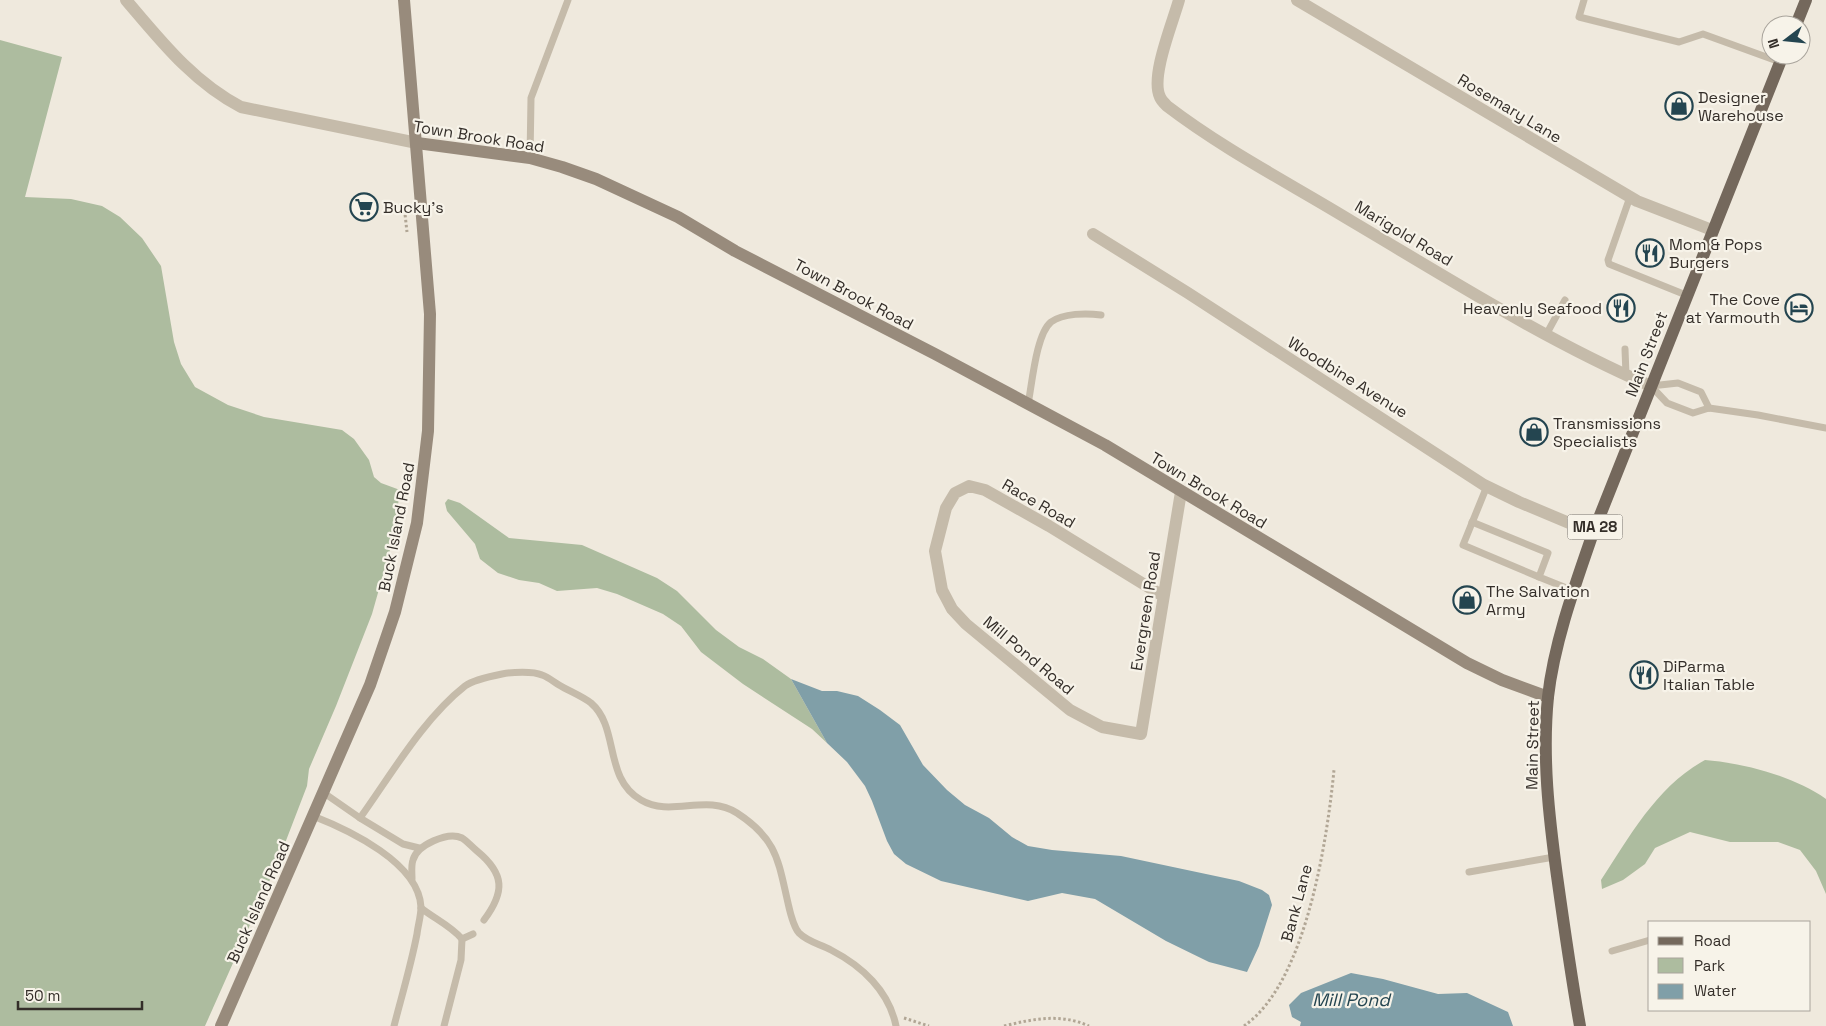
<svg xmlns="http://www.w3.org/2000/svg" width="1826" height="1026" font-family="'Space Grotesk',sans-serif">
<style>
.green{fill:#adbc9f}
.water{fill:#809fa8}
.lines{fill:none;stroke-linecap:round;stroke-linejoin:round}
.path{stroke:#b1a695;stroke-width:3;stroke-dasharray:2.5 2.5;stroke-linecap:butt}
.lane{stroke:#c5bbaa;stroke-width:7}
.street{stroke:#c5bbaa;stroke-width:12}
.secondary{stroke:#988b7c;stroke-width:12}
.primary{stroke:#74685c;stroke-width:12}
.labels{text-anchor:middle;stroke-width:4.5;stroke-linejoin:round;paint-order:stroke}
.shield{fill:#f7f3e9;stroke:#6e6963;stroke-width:1}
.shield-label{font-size:15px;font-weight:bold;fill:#342e29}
.poi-label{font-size:16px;fill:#342e29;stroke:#f7f3e9;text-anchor:start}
.street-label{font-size:16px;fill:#342e29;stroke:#f7f3e9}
.water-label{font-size:18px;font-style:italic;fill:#244550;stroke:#f7f3e9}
</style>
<rect width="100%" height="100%" fill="#efe9dd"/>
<g class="green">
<path d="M0 40 62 57 25 197 71 199 102 206 120 217 142 238 161 266 174 342 181 364 195 387 228 405 264 417 342 430 354 439 369 460 374 477 381 483 400 490 394 536 372 614 336 706 309 769 307 786 277 864 205 1026H0Z"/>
<path d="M448 499 460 503 509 538 582 545 657 578 677 591 716 630 739 647 763 659 791 679 827 743 812 729 743 684 701 652 681 626 663 614 617 594 597 588 557 591 539 583 519 580 498 573 480 559 475 544 447 511 445 503Z"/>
<path d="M1705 760C1744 763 1793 776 1826 799V894L1816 871 1800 850 1778 842H1730L1690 832 1655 848 1645 864 1623 880 1602 889 1601 880C1630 836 1657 786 1705 760Z"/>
</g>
<g class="water">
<path d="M791 679 822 691H837L858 696 880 710 900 725 923 765 947 790 965 805 989 818 1012 837 1028 846 1052 850 1121 856 1239 881 1262 890 1269 895 1272 905 1259 946 1247 972 1209 962 1166 941 1095 899 1062 893 1028 901 941 881 906 864 894 854 887 841 872 801 865 786 847 762 827 743Z"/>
<path d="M1351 973 1383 979 1438 994 1467 993 1508 1012 1513 1026H1300L1301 1022 1292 1017 1289 1005 1301 993Z"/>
</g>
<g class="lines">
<g class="path">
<path d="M404 205 407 232"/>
<path d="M904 1018 929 1026"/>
<path d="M1004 1026C1033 1019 1060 1013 1089 1026"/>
<path d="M1244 1026C1306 983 1327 841 1334 770"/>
</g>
<g class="lane">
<path d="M1584 0 1579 17 1679 42 1703 34 1780 62"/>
<path d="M530 158 531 98 568 0"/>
<path d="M1630 197 1608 260 1609 264 1686 295"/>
<path d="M1546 335 1565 300"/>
<path d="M1625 349 1626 375"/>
<path d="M1651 386 1667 403 1693 413 1709 408 1758 415 1826 428"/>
<path d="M1651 386 1678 383 1701 392 1709 408"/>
<path d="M1028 404C1032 385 1036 334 1051 322 1063 313 1087 313 1101 315"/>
<path d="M1487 486 1463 545 1539 577"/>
<path d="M1472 522 1548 553 1539 577 1574 591"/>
<path d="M324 793 360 818C391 775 423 719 465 686 473 680 492 676 502 674 512 672 533 671 542 675 548 677 554 682 559 685 569 691 582 696 591 703 620 728 603 778 641 800 671 818 706 793 737 813 777 839 778 860 788 903 790 912 793 926 799 933 808 942 820 944 831 950 862 966 889 991 896 1026"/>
<path d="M313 816C349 830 419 863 421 907 421 916 418 925 417 934 411 965 402 995 394 1026"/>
<path d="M360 818 403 844 419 848"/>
<path d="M1469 872 1554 857"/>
<path d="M412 879C412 873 411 865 413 860 417 845 448 831 462 838 467 841 472 847 477 851 505 874 505 892 484 920"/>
<path d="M421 908C435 919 451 926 462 939L473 934"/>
<path d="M1612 951 1650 940"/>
<path d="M444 1026 461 960 462 939"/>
</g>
<g class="street">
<path d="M126 0C161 41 193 82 241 107L417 143"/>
<path d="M1179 0C1173 22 1150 77 1160 97 1161 100 1165 104 1167 106 1226 151 1291 184 1353 222 1451 280 1547 341 1651 386"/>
<path d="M1297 0 1637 201 1712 230"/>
<path d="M1093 234 1188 293 1484 485 1519 502 1593 533"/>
<path d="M1163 596 1049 526 985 490 969 486 955 493 946 508 935 551 942 590 952 609 966 624 1070 710 1102 727 1141 734 1181 492"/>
</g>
<g class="secondary">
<path d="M417 143 530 158 562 167 596 179 678 217 735 251 935 354 1105 445 1467 663 1502 680 1548 697"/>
<path d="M221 1026 370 685 395 612 417 523 428 431 430 314 404 0"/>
</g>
<g class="primary">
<path d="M1796 25 1806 0"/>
<path d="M1580 1026C1571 976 1564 926 1557 876 1549 817 1542 757 1548 697 1554 643 1575 585 1593 533L1783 55"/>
</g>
</g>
<defs>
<g id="shop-ring" transform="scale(1.4375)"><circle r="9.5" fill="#f7f3e9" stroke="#244550" stroke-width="1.5"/><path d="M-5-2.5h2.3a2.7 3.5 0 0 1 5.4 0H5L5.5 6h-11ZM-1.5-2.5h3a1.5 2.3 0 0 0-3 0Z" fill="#244550"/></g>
<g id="supermarket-ring" transform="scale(1.4375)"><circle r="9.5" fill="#f7f3e9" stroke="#244550" stroke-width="1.5"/><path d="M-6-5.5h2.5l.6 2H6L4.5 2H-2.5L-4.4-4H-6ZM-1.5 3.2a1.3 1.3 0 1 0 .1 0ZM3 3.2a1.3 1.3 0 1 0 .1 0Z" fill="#244550"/></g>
<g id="restaurant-ring" transform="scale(1.4375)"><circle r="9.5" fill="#f7f3e9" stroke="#244550" stroke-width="1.5"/><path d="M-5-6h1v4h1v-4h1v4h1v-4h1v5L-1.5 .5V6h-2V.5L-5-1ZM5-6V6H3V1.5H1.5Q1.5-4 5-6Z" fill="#244550"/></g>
<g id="hotel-ring" transform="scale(1.4375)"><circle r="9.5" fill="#f7f3e9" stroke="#244550" stroke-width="1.5"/><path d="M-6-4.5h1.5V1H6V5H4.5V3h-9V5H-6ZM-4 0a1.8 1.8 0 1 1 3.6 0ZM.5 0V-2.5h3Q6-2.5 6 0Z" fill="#244550"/></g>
</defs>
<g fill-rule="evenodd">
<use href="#shop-ring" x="1679" y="106"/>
<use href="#supermarket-ring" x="364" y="207"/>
<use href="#restaurant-ring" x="1650" y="253"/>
<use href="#restaurant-ring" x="1621" y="308"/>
<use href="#hotel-ring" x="1799" y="308"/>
<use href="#shop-ring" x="1534" y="432"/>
<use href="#shop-ring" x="1467" y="600"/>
<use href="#restaurant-ring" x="1644" y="675"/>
</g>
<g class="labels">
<rect class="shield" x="1567.5" y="514.5" width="55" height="25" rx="4"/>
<g class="shield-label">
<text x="1595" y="532">MA 28</text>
</g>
<g class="poi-label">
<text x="1698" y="103">Designer<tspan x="1698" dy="18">Warehouse</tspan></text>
<text x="383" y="213">Bucky's</text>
<text x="1669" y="250">Mom &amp; Pops<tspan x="1669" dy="18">Burgers</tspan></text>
<text x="1780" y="305" text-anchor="end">The Cove<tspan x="1780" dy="18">at Yarmouth</tspan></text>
<text x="1602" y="314" text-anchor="end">Heavenly Seafood</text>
<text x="1553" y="429">Transmissions<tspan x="1553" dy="18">Specialists</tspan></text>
<text x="1486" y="597">The Salvation<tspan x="1486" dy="18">Army</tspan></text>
<text x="1663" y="672">DiParma<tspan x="1663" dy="18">Italian Table</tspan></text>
</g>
<g class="street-label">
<text transform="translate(1510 108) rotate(31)" y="6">Rosemary Lane</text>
<text transform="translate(479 136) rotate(9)" y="6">Town Brook Road</text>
<text transform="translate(1404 233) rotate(31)" y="6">Marigold Road</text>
<text transform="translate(854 294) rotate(28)" y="6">Town Brook Road</text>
<text transform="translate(1646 354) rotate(-69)" y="6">Main Street</text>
<text transform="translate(1348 377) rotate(32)" y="6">Woodbine Avenue</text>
<text transform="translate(1209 490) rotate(31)" y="6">Town Brook Road</text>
<text transform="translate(1039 503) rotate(30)" y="6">Race Road</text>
<text transform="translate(396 527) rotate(-79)" y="6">Buck Island Road</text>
<text transform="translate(1145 611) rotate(-81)" y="6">Evergreen Road</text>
<text transform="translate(1029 655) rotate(40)" y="6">Mill Pond Road</text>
<text transform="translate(1532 745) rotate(-89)" y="6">Main Street</text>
<text transform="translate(258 902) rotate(-66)" y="6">Buck Island Road</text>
<text transform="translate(1296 903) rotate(-75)" y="6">Bank Lane</text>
</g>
<g class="water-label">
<text x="1351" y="1006">Mill Pond</text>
</g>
</g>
<rect x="1648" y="921" width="162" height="90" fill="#f7f3e9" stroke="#a9a49c"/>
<rect x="1658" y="937" width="25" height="8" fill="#74685c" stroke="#a9a49c"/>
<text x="1694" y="946" font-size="15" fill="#342e29">Road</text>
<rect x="1658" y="958" width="25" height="15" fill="#adbc9f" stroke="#a9a49c"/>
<text x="1694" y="971" font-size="15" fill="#342e29">Park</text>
<rect x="1658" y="984" width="25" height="15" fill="#809fa8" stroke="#a9a49c"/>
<text x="1694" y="996" font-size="15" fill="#342e29">Water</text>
<g transform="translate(1786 40) rotate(254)"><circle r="24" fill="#f7f3e9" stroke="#a9a49c"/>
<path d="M0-4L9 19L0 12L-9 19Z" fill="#244550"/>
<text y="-8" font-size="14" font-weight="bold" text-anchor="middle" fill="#342e29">N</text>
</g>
<path d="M18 1001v8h124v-8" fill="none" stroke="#342e29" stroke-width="2.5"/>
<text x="25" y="1001" font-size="15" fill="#342e29" stroke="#f7f3e9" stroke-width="4" paint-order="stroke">50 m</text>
</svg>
